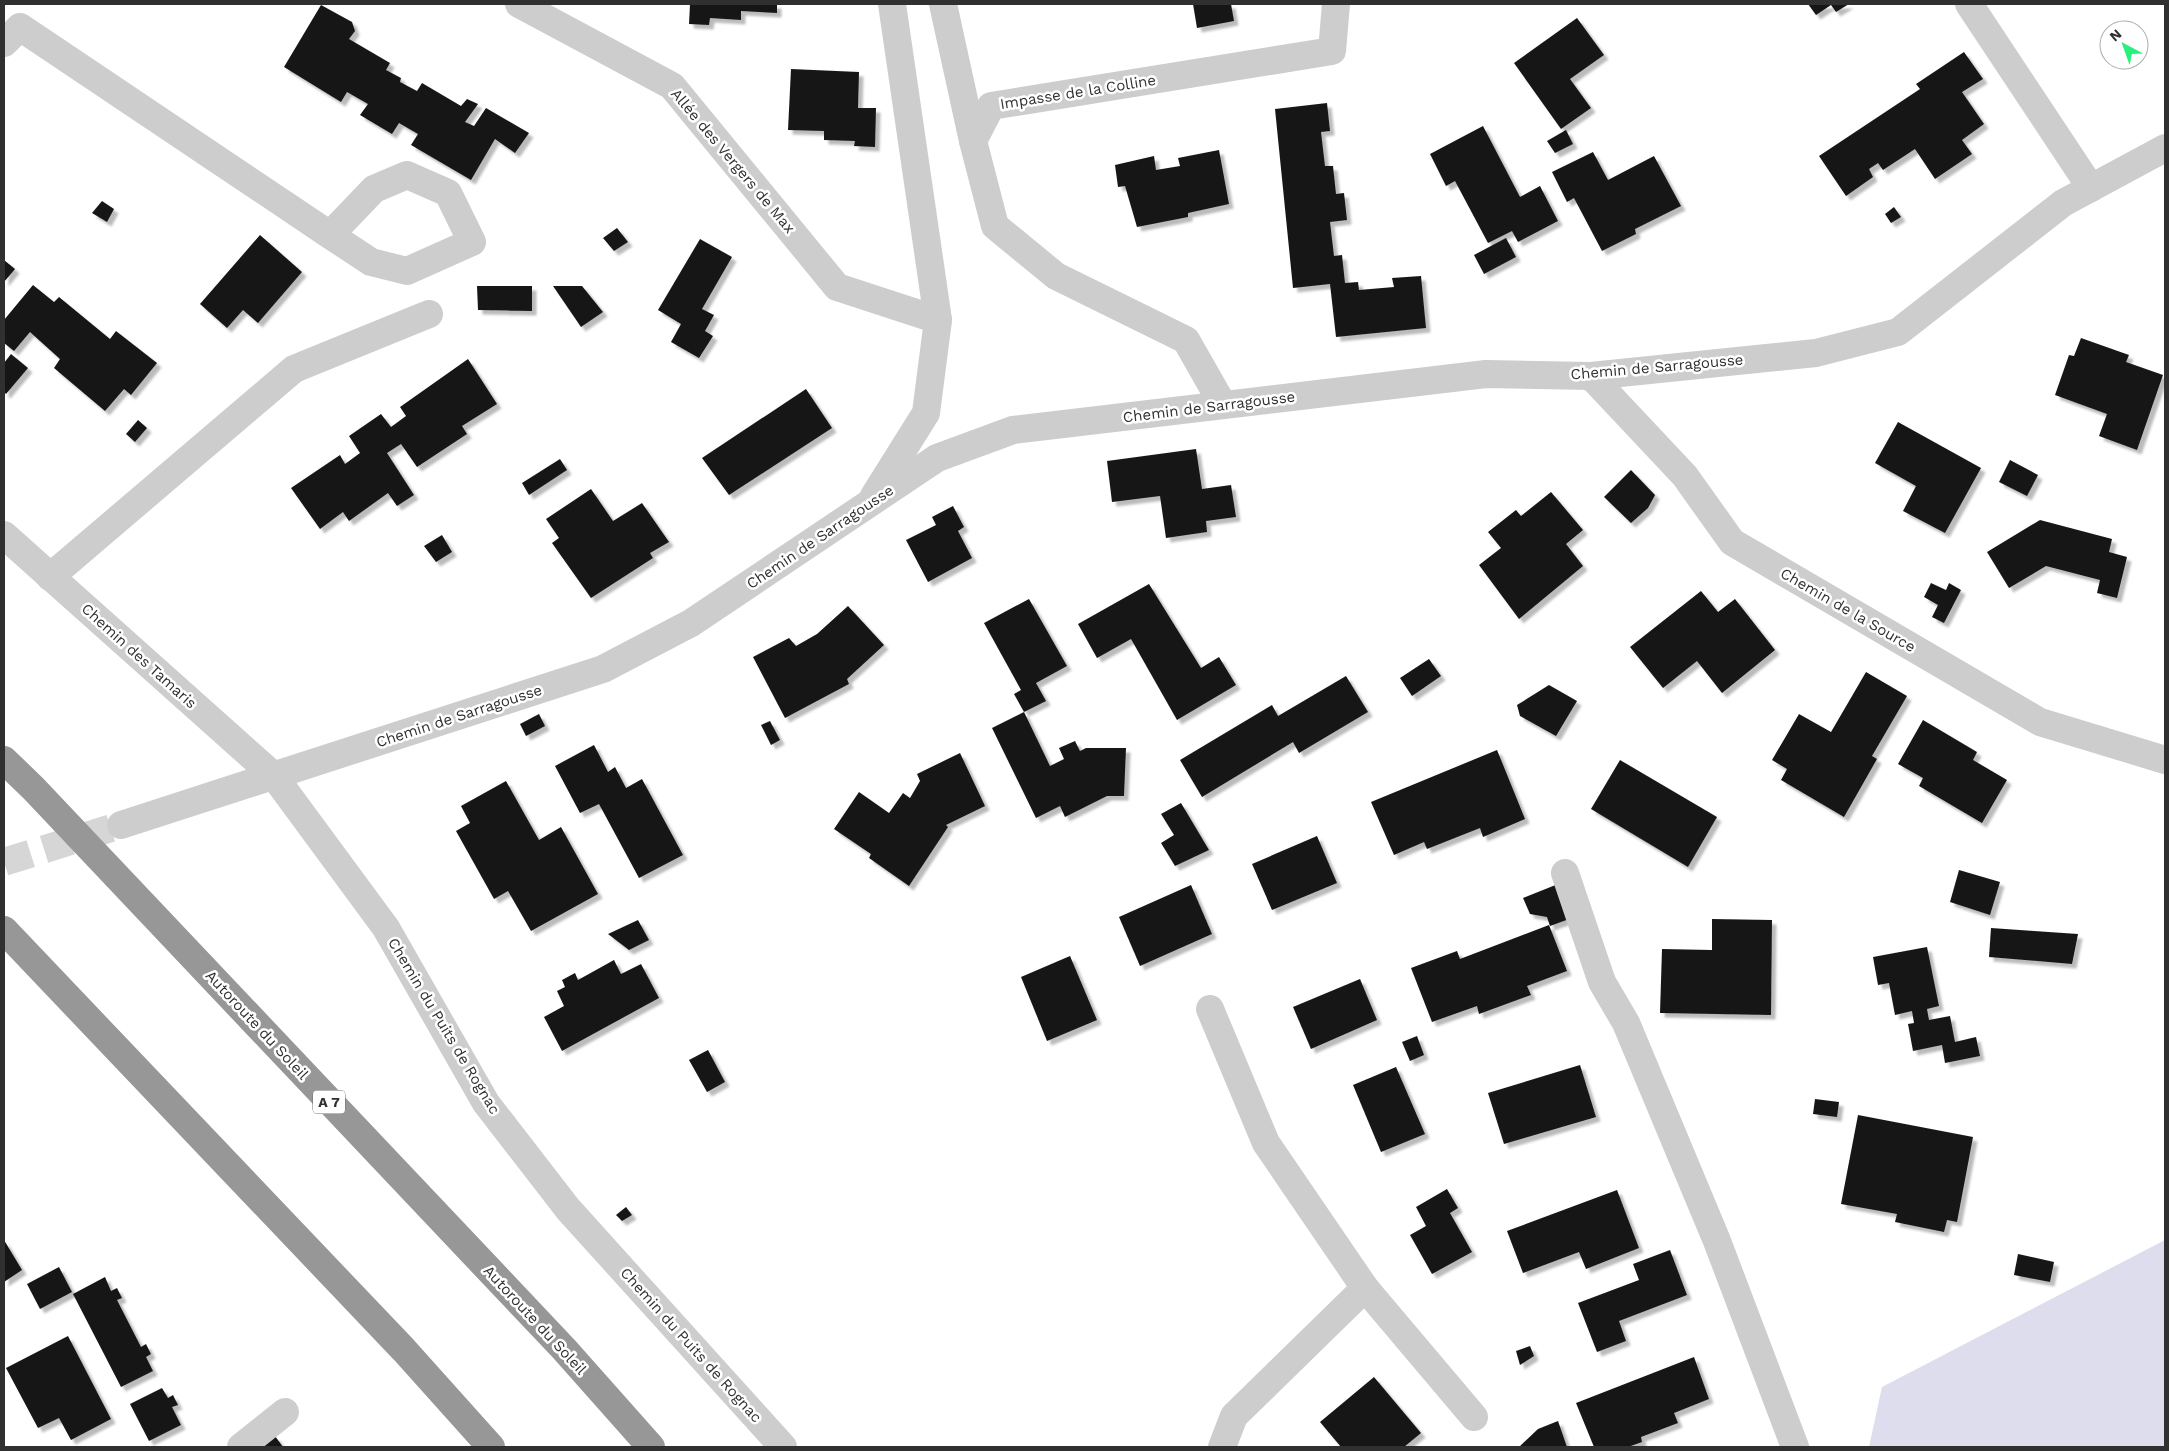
<svg xmlns="http://www.w3.org/2000/svg" width="2169" height="1451" font-family="'Work Sans',sans-serif">
<style>
.green{fill:#dddded}
.building{fill:#171717;filter:url(#shadow)}
.lines{fill:none;stroke-linecap:round;stroke-linejoin:round}
.minor-tunnel{stroke:#d6d6d6;stroke-width:28;stroke-dasharray:28 14;stroke-linecap:butt}
.minor{stroke:#cdcdcd;stroke-width:28}
.highway{stroke:#979797;stroke-width:28}
.labels{text-anchor:middle;stroke-width:5;stroke-linejoin:round;paint-order:stroke}
.shield{fill:#fff;stroke:#6e6e6e;stroke-width:1}
.shield-label{font-size:14px;font-weight:bold;fill:#303030}
.street-label{font-size:15px;fill:#303030;stroke:#fff}
</style>
<defs>
<filter id="shadow"><feDropShadow dx="4.5" dy="4.5" stdDeviation="1" flood-color="#0004"/></filter>
</defs>
<rect width="100%" height="100%" fill="#fff"/>
<path class="green" d="M2165 1240V1447H1869L1882 1387Z"/>
<g class="building">
<path d="M690 4H777V13L741 11V20L710 18 709 25 689 24Z"/>
<path d="M1193 4H1231L1234 21 1197 28Z"/>
<path d="M1808 4H1849L1836 12 1831 5 1816 15Z"/>
<path d="M321 5 352 22 355 31 349 39 390 63 386 70 401 78 400 82 417 91 422 83 461 106 467 99 478 104 465 122 474 126 486 108 529 133 515 153 495 139 471 180 411 145 418 134 399 123 392 134 360 115 368 104 347 92 341 102 284 67Z"/>
<path d="M1577 18 1604 55 1570 79 1591 108 1561 129 1514 63Z"/>
<path d="M1964 52 1983 79 1962 92 1984 124 1962 140 1972 154 1935 179 1915 149 1883 170 1878 163 1869 169 1873 177 1846 196 1819 156 1920 89 1916 84Z"/>
<path d="M791 69 859 72 858 108H876L875 147 854 146 855 141 824 140V131L788 130Z"/>
<path d="M1327 103 1330 131 1321 132 1325 166H1333L1336 194 1344 193 1347 220 1330 222 1334 256 1342 255 1345 283 1358 282 1359 290 1394 287 1392 278 1421 276 1426 328 1336 337 1330 284 1293 288 1275 109Z"/>
<path d="M1483 126 1520 197 1540 186 1558 221 1518 242 1512 231 1488 243 1455 181 1446 186 1430 154Z"/>
<path d="M1566 130 1573 144 1555 153 1547 141Z"/>
<path d="M1219 150 1229 204 1188 213V217L1137 227 1125 186 1118 187 1115 165 1154 156 1156 170 1180 166 1178 158Z"/>
<path d="M1593 152 1608 180 1654 156 1681 206 1635 229 1636 234 1602 251 1574 198 1567 202 1552 172Z"/>
<path d="M102 201 114 209 107 222 92 213Z"/>
<path d="M1894 207 1901 217 1891 223 1885 214Z"/>
<path d="M617 228 628 242 614 251 603 238Z"/>
<path d="M260 235 302 272 258 323 243 310 227 328 200 304Z"/>
<path d="M1506 238 1516 257 1484 274 1474 255Z"/>
<path d="M700 239 732 257 702 309 714 315 705 331 713 336 699 358 671 342 681 324 658 310Z"/>
<path d="M4 260 15 269 4 282Z"/>
<path d="M33 285 54 302 59 297 110 339 116 331 157 363 131 395 124 389 105 411 54 368 60 359 30 332 14 351 4 343V320Z"/>
<path d="M477 286H532V311L478 310Z"/>
<path d="M553 286H582L603 312 581 327Z"/>
<path d="M2081 338 2129 355 2126 362 2163 375 2137 450 2099 436 2107 414 2055 395 2069 355 2074 356Z"/>
<path d="M11 354 28 368 6 394 4 392V363Z"/>
<path d="M468 359 497 404 462 426 467 434 417 467 401 444 387 453 414 495 397 506 388 493 349 521 343 512 320 529 291 488 340 455 345 464 360 453 349 436 381 414 391 427 406 416 400 407Z"/>
<path d="M806 389 832 428 729 495 702 458Z"/>
<path d="M138 420 147 428 135 442 126 434Z"/>
<path d="M1898 422 1981 468 1945 533 1903 511 1916 486 1875 463Z"/>
<path d="M1196 449 1202 489 1231 485 1236 517 1206 521 1207 532 1166 538 1160 496 1112 502 1107 461Z"/>
<path d="M560 459 567 470 529 495 522 483Z"/>
<path d="M2010 460 2038 475 2027 496 1999 482Z"/>
<path d="M1631 470 1655 495 1648 508 1631 523 1604 497Z"/>
<path d="M591 489 613 521 642 503 669 542 650 553 653 558 591 598 552 543 559 538 546 519Z"/>
<path d="M1551 492 1583 530 1566 544 1583 566 1519 619 1479 565 1501 548 1488 532 1516 510 1521 516Z"/>
<path d="M953 506 964 527 958 531 972 558 928 582 906 540 936 525 932 517Z"/>
<path d="M2040 520 2112 539 2109 552 2127 557 2117 598 2097 593 2100 580 2046 566 2009 588 1987 552Z"/>
<path d="M442 535 452 552 436 562 424 546Z"/>
<path d="M1931 583 1946 590 1949 583 1961 590 1944 623 1932 617 1938 605 1924 597Z"/>
<path d="M1149 584 1201 668 1219 657 1236 685 1177 720 1131 639 1097 658 1078 624Z"/>
<path d="M1701 591 1718 612 1735 599 1775 650 1722 693 1697 661 1663 688 1630 647Z"/>
<path d="M1029 599 1067 666 1036 683 1046 701 1024 712 1050 766 1064 759 1059 748 1075 741 1080 751 1086 748H1126L1124 796H1107L1065 817 1060 806 1036 818 992 728 1024 712 1014 694 1021 690 984 623Z"/>
<path d="M848 606 884 645 847 679 849 684 785 718 753 657 789 638 796 646 817 634Z"/>
<path d="M1429 659 1441 676 1412 696 1400 678Z"/>
<path d="M1866 672 1907 696 1872 756 1877 759 1844 817 1781 780 1787 769 1772 760 1799 714 1831 732Z"/>
<path d="M1346 676 1368 712 1299 753 1293 742 1202 797 1180 760 1272 705 1278 716Z"/>
<path d="M1549 685 1577 701 1556 736 1520 716 1517 705Z"/>
<path d="M539 714 545 726 526 736 520 724Z"/>
<path d="M1923 720 1977 752 1973 760 2007 780 1982 823 1919 786 1923 778 1898 764Z"/>
<path d="M770 721 780 740 771 745 761 725Z"/>
<path d="M594 745 608 772 615 767 626 788 642 779 683 855 639 878 599 804 580 813 555 766Z"/>
<path d="M1497 750 1525 819 1483 837 1480 828 1427 849 1424 842 1394 855 1371 802Z"/>
<path d="M960 753 985 806 946 825 948 827 909 886 869 858 871 854 834 829 859 792 889 813 903 793 910 798 920 781 917 774Z"/>
<path d="M1620 760 1717 817 1688 867 1591 809Z"/>
<path d="M506 781 539 840 561 827 598 894 531 931 508 891 494 899 456 831 470 823 461 806Z"/>
<path d="M1181 803 1209 850 1175 866 1161 843 1174 835 1161 814Z"/>
<path d="M1317 836 1337 883 1272 910 1252 864Z"/>
<path d="M1959 870 2000 882 1990 915 1950 902Z"/>
<path d="M1558 884 1572 918 1550 926 1547 917 1530 914 1523 898Z"/>
<path d="M1191 885 1212 934 1140 966 1119 917Z"/>
<path d="M1712 919 1772 920 1771 1015 1660 1013 1662 949 1712 950Z"/>
<path d="M638 920 649 940 629 950 608 934Z"/>
<path d="M1549 925 1567 971 1527 986 1531 995 1479 1014 1477 1006 1432 1022 1411 968 1457 951 1460 959Z"/>
<path d="M1991 928 2078 934 2072 964 1989 957Z"/>
<path d="M1927 947 1939 1006 1927 1009 1929 1020 1950 1016 1955 1042 1976 1037 1980 1056 1945 1063 1942 1045 1913 1051 1908 1024 1914 1023 1912 1011 1895 1015 1889 983 1878 985 1873 957Z"/>
<path d="M1070 956 1097 1020 1047 1041 1021 977Z"/>
<path d="M614 960 621 974 641 964 659 998 562 1051 544 1017 564 1006 557 991 565 987 562 980 575 973 578 980Z"/>
<path d="M1360 979 1377 1020 1311 1049 1293 1007Z"/>
<path d="M1417 1036 1424 1055 1410 1061 1402 1042Z"/>
<path d="M708 1050 725 1082 707 1092 689 1060Z"/>
<path d="M1580 1065 1596 1117 1504 1144 1488 1093Z"/>
<path d="M1396 1067 1425 1134 1381 1152 1353 1085Z"/>
<path d="M1815 1099 1839 1102 1837 1117 1813 1114Z"/>
<path d="M1858 1115 1973 1137 1957 1222 1947 1220 1944 1232 1895 1222 1897 1214 1841 1204Z"/>
<path d="M1447 1189 1458 1208 1450 1213 1472 1252 1432 1274 1410 1235 1426 1226 1416 1207Z"/>
<path d="M1617 1190 1639 1248 1586 1269 1579 1252 1523 1273 1507 1231Z"/>
<path d="M626 1207 632 1215 622 1221 616 1215Z"/>
<path d="M4 1240 22 1270 4 1282Z"/>
<path d="M1670 1250 1687 1295 1619 1321 1626 1341 1597 1352 1578 1303 1639 1280 1633 1264Z"/>
<path d="M2018 1254 2054 1262 2050 1282 2014 1275Z"/>
<path d="M59 1267 72 1292 40 1309 27 1284Z"/>
<path d="M105 1277 111 1291 117 1288 122 1298 117 1300 141 1347 146 1344 151 1354 146 1357 153 1371 121 1387 73 1294Z"/>
<path d="M68 1336 111 1419 71 1440 59 1418 38 1428 6 1368Z"/>
<path d="M1530 1346 1534 1356 1520 1365 1516 1351Z"/>
<path d="M1694 1357 1709 1399 1674 1413 1678 1423 1641 1437 1642 1442 1628 1447H1594L1576 1403Z"/>
<path d="M1374 1377 1421 1433 1404 1447H1341L1320 1422Z"/>
<path d="M162 1388 168 1398 173 1395 178 1405 172 1407 181 1425 149 1441 130 1404Z"/>
<path d="M1558 1421 1567 1447H1519L1538 1429Z"/>
<path d="M275 1436 283 1447H259Z"/>
</g>
<g class="lines">
<path class="minor-tunnel" d="M4 862 121 825"/>
<g class="minor">
<path d="M519 4 672 86 837 287 938 320"/>
<path d="M943 4 973 141"/>
<path d="M1969 4 2091 188"/>
<path d="M4 43 20 27 330 235 371 262 407 271 472 242 448 193 407 175 374 189 330 235"/>
<path d="M1591 376 1685 476 1732 542 2040 722 2165 760"/>
<path d="M1223 405 1186 340 1056 276 995 226 973 141 991 106 1332 51 1336 4"/>
<path d="M874 496 926 413 938 320 892 4"/>
<path d="M4 535 274 776 386 928 486 1103 568 1209 783 1447"/>
<path d="M50 577 294 369 429 314"/>
<path d="M121 825 603 669 691 623 937 458 1013 430 1486 374 1591 376 1816 353 1898 332 2063 203 2165 148"/>
<path d="M1565 873 1602 982 1626 1023 1717 1241 1795 1447"/>
<path d="M1210 1009 1266 1143 1365 1288 1474 1417"/>
<path d="M241 1447 285 1412"/>
<path d="M1222 1447 1234 1416 1365 1288"/>
</g>
<g class="highway">
<path d="M4 760 34 789 564 1349 651 1447"/>
<path d="M4 930 404 1350 491 1447"/>
</g>
</g>
<g class="labels">
<rect class="shield" x="313" y="1090.5" width="32" height="23" rx="4"/>
<g class="shield-label">
<text x="329" y="1107">A 7</text>
</g>
<g class="street-label">
<text transform="translate(1078 92) rotate(-9)" y="5">Impasse de la Colline</text>
<text transform="translate(733 161) rotate(50)" y="5">Allée des Vergers de Max</text>
<text transform="translate(1657 367) rotate(-5)" y="5">Chemin de Sarragousse</text>
<text transform="translate(1209 407) rotate(-7)" y="5">Chemin de Sarragousse</text>
<text transform="translate(820 537) rotate(-34)" y="5">Chemin de Sarragousse</text>
<text transform="translate(1848 610) rotate(30)" y="5">Chemin de la Source</text>
<text transform="translate(139 656) rotate(42)" y="5">Chemin des Tamaris</text>
<text transform="translate(459 716) rotate(-18)" y="5">Chemin de Sarragousse</text>
<text transform="translate(257 1025) rotate(47)" y="5">Autoroute du Soleil</text>
<text transform="translate(444 1026) rotate(59)" y="5">Chemin du Puits de Rognac</text>
<text transform="translate(535 1320) rotate(47)" y="5">Autoroute du Soleil</text>
<text transform="translate(691 1345) rotate(48)" y="5">Chemin du Puits de Rognac</text>
</g>
</g>
<rect width="2169" height="1451" fill="none" stroke="#303030" stroke-width="10"/>
<g transform="translate(2124 45) rotate(319)"><circle r="24" fill="#ffffff" stroke="#acacac"/>
<path d="M0-4L9 19L0 12L-9 19Z" fill="#28f07e"/>
<text y="-8" font-size="14" font-weight="bold" text-anchor="middle" fill="#303030">N</text>
</g>
</svg>
